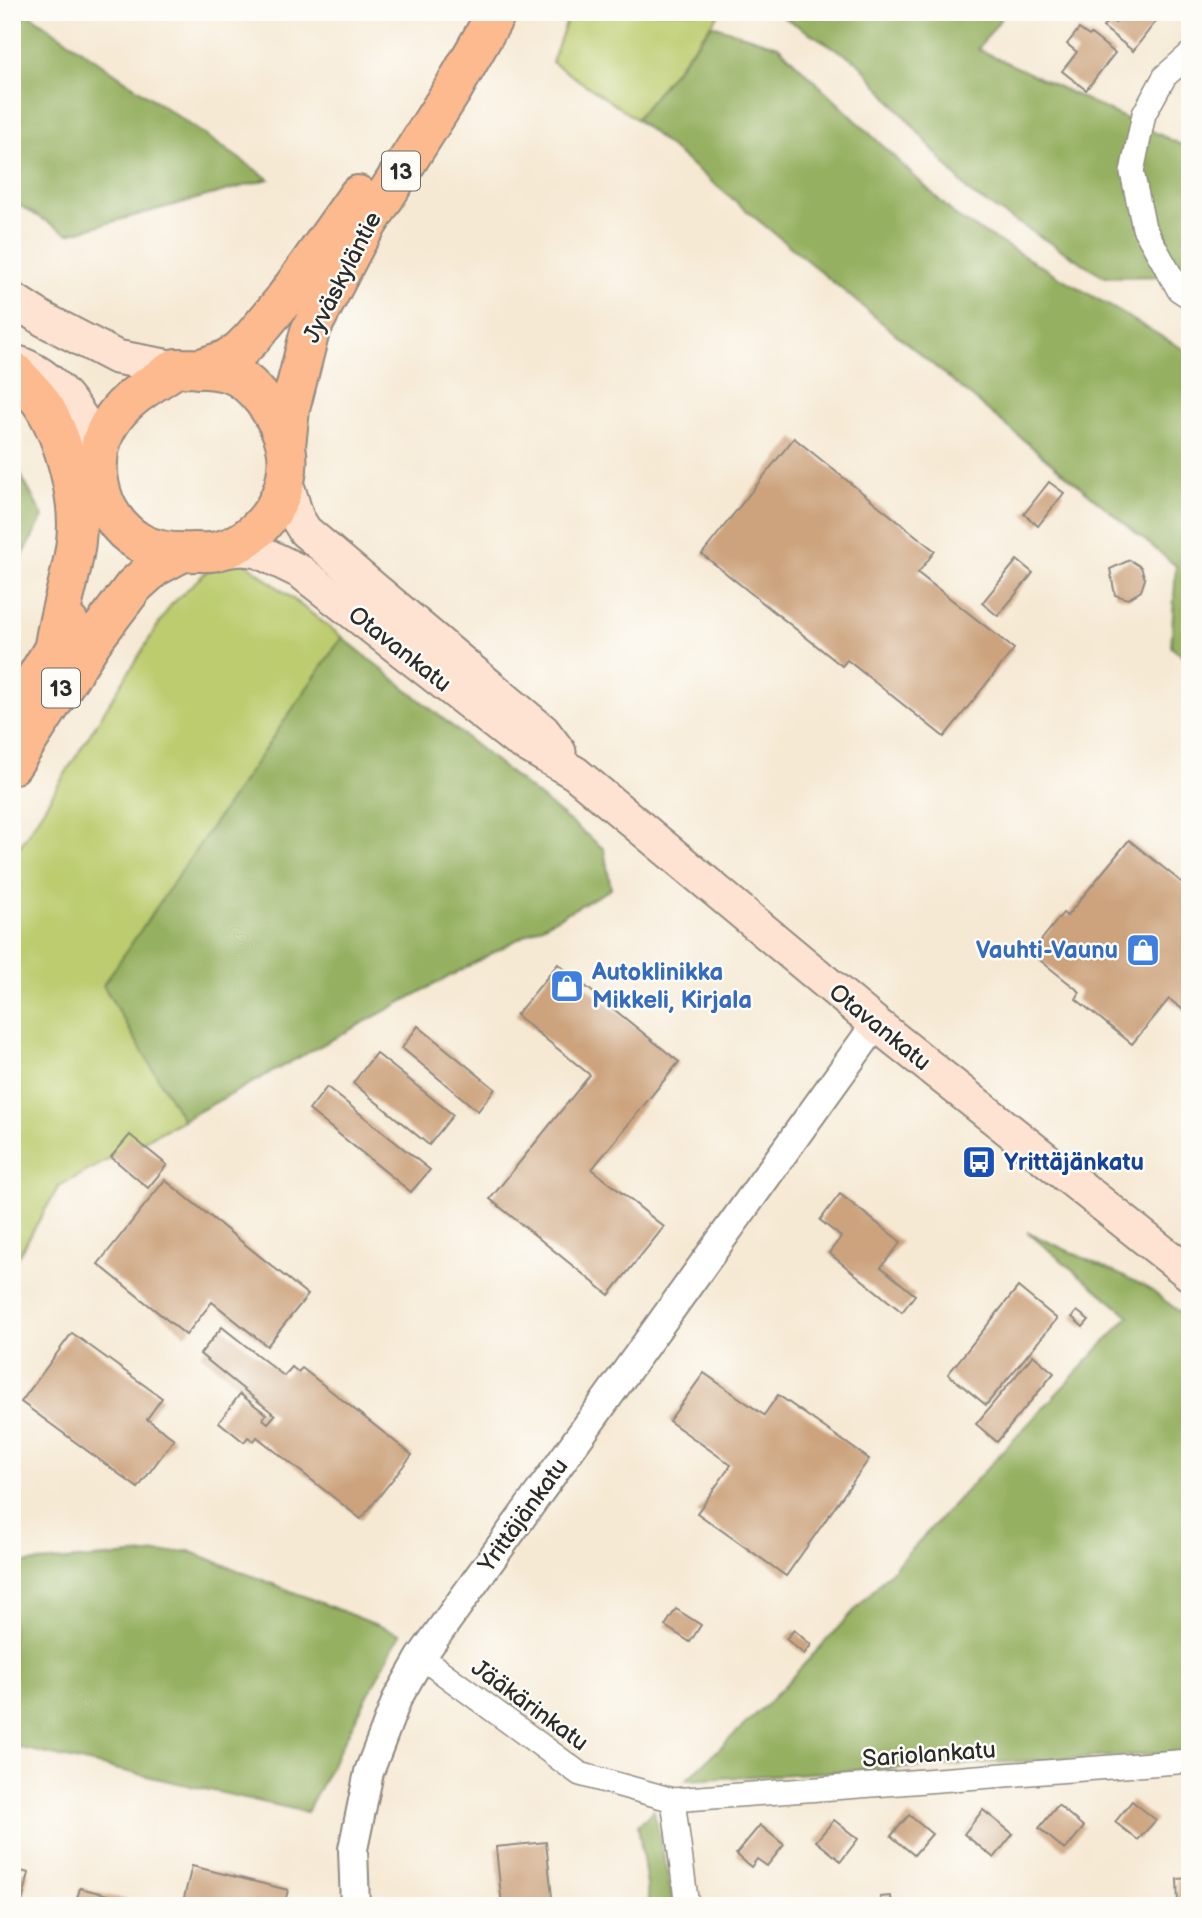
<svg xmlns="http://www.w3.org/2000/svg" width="1202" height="1918" font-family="'Balsamiq Sans',sans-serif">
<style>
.green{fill:#bccc6e;stroke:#747c4c;stroke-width:2}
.forest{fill:#95b061;stroke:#606e46;stroke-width:2}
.building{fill:#cca37d}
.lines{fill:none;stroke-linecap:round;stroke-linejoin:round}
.minor-casing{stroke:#908a80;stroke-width:26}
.tertiary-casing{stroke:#908a80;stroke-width:32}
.secondary-casing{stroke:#908a80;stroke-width:37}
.trunk-casing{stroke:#908a80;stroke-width:42}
.minor{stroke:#fff;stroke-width:23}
.tertiary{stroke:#fff;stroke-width:28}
.secondary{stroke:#fee3d2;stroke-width:33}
.trunk{stroke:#fcba8e;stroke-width:38}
.labels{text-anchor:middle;stroke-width:5;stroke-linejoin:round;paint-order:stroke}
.shield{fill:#fdfcf7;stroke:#6a6a68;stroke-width:2}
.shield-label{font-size:23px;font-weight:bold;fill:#2b2b2b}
.street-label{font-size:24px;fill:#2b2b2b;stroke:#fdfcf7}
.shop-label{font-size:24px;font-weight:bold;fill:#366cbe;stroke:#fdfcf7;text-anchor:end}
.transit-label{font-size:24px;font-weight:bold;fill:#164399;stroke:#fdfcf7;text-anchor:start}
</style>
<rect width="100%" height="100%" fill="#fdfcf7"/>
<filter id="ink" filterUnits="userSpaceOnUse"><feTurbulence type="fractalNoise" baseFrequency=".0143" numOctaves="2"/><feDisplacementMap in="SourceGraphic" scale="14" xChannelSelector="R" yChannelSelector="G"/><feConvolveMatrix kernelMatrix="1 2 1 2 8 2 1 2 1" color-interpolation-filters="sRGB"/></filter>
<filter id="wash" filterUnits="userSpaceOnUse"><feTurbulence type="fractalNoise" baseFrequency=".00686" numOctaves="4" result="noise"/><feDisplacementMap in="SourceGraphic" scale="28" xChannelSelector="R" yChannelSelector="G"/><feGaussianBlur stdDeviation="1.57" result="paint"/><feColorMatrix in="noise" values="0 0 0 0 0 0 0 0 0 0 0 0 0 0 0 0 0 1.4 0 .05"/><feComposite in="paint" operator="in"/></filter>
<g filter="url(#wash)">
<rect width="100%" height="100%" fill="#f6e9d4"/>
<g class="green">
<path d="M570 12H721L636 119 552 62Z"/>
<path d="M229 550 342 637 104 985 183 1120 59 1186 12 1267V859L170 606Z"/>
</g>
<g class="forest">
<path d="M12 12H26L269 179 68 234 12 201Z"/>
<path d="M775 12H1006L978 49 1190 149V280L1171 276 1105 277 970 193 858 62Z"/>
<path d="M712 25 778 46 957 217 1190 353V662L1171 647 1176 566 636 119Z"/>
<path d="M12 458 43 517 12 576Z"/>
<path d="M342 637 604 849 611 889 183 1120 103 985Z"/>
<path d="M1027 1232 1147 1287 1190 1320V1752L686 1780 769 1702 1129 1316Z"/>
<path d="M189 1551 400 1634 307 1812 12 1746V1564Z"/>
<path d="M654 1810 674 1906H650L638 1825Z"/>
</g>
<g id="blocks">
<g class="building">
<path d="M1124 12H1163L1133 51 1103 27 1110 18 1115 23Z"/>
<path d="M1079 29 1089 36 1091 34 1115 53 1086 90 1062 71 1077 52 1067 44Z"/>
<path d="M794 438 935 551 918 573 1014 649 944 737 847 660 842 666 702 554Z"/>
<path d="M1049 482 1064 493 1038 526 1024 514Z"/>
<path d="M1017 560 1033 573 998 616 982 603Z"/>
<path d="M1130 560 1141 567 1145 579 1141 591 1128 599 1115 595 1110 569Z"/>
<path d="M1129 840 1190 889V1015L1169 999 1132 1044 1076 999 1080 992 1031 953 1063 913 1067 916Z"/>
<path d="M558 964 679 1062 592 1169 664 1227 609 1295 490 1199 590 1075 516 1015Z"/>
<path d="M418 1026 495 1089 478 1111 402 1048Z"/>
<path d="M376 1053 453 1115 429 1145 353 1083Z"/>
<path d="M327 1087 430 1170 411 1192 309 1110Z"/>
<path d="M130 1135 167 1165 148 1188 111 1157Z"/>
<path d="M165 1180 308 1295 267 1346 212 1302 186 1335 98 1264Z"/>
<path d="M840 1194 901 1242 881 1267 915 1295 902 1312 829 1253 841 1237 820 1220Z"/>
<path d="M1018 1287 1057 1319 986 1405 948 1374Z"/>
<path d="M1077 1311 1089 1320 1083 1327 1072 1317Z"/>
<path d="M222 1327 284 1376 292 1367 298 1372 302 1368 412 1455 361 1519 257 1437 254 1441 248 1437 244 1442 219 1422 240 1394 266 1414 263 1419 268 1423 275 1415 200 1354Z"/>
<path d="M72 1333 162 1398 147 1419 174 1439 138 1488 21 1402Z"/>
<path d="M1033 1355 1054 1373 997 1442 976 1424Z"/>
<path d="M704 1373 764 1415 778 1395 869 1459 786 1576 697 1513 731 1465 669 1421Z"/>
<path d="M676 1609 701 1625 690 1642 665 1626Z"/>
<path d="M794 1630 811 1645 804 1654 786 1639Z"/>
<path d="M1132 1801 1156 1820 1138 1840 1115 1822Z"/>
<path d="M1058 1805 1084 1827 1065 1850 1039 1828Z"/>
<path d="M983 1810 1013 1834 994 1858 964 1834Z"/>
<path d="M909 1815 932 1834 914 1855 891 1836Z"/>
<path d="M834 1820 858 1839 841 1861 816 1841Z"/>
<path d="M760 1825 784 1845 767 1866 757 1859 751 1867 736 1854Z"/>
<path d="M546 1842 553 1906H502L496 1847Z"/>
<path d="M192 1866 288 1890 284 1906H182Z"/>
<path d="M12 1869 29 1873 21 1906H12Z"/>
<path d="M1190 1878V1905H1178L1177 1879Z"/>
<path d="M80 1888 147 1905V1906H75Z"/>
<path d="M891 1896 892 1906H881L880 1897Z"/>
<path d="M818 1902V1906H784V1904Z"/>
</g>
</g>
</g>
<g filter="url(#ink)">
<use href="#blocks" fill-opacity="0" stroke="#908a80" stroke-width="2"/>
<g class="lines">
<g class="minor-casing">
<g id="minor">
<path d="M1190 54 1165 76 1144 114 1132 172 1144 228 1179 290 1190 297"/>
<path d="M421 1657 580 1774 673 1800 687 1906"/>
<path d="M673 1800 1190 1761"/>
</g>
</g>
<g class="tertiary-casing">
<path id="tertiary" d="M355 1906 353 1849 369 1772 397 1699 421 1657 876 1024"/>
</g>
<g class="secondary-casing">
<g id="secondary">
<path d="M12 299 43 319 116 357 176 368"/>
<path d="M15 362C55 374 80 413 99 448"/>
<path d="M285 478 297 518 305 531 543 731 559 752"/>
<path d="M217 551 242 549 258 551 301 572 513 737 575 773 876 1024 1190 1274"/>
</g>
</g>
<g class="trunk-casing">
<g id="trunk">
<path d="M176 368C193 368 213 368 229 373 242 377 254 389 262 399 273 413 282 429 286 446 295 491 262 542 217 551 210 553 202 552 195 552 176 553 156 552 139 542 96 517 85 455 114 417 130 395 154 383 176 368Z"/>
<path d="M198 369 225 360 239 351 252 338 283 301 358 195"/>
<path d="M12 370C22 380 33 391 41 402 64 436 81 500 76 541 72 577 59 610 54 646"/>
<path d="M286 446 290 409 310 331 357 241 453 89 497 12"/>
<path d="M12 717 69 623"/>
<path d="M12 765 94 639 134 586 155 567 181 553"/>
</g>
</g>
<use href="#minor" class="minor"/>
<use href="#tertiary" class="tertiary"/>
<use href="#secondary" class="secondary"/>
<use href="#trunk" class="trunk"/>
</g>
</g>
<defs>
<g id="shop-square" transform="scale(1.75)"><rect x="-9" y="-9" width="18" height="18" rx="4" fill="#3f7fe0" stroke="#fdfcf7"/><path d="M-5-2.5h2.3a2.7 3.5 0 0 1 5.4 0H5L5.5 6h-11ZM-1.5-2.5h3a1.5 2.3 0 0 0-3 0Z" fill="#fff"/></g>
<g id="bus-square" transform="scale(1.75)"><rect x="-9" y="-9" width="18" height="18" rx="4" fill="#1a4fb4" stroke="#fdfcf7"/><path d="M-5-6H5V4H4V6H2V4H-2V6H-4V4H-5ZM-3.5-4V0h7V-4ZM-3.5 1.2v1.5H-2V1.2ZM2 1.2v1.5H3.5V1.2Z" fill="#fff"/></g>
</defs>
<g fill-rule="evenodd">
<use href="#shop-square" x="1143" y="950"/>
<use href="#shop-square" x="567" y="986"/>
<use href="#bus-square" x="979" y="1162"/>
</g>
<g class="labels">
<g class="shield">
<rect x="382" y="151.5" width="38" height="39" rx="5"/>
<rect x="42" y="668.5" width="38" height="39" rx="5"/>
</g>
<g class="shield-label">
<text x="401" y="179">13</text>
<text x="61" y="696">13</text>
</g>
<g class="street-label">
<text transform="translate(342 277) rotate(-63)" y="8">Jyväskyläntie</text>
<text transform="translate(400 649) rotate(38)" y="8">Otavankatu</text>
<text transform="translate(880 1027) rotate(39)" y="8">Otavankatu</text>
<text transform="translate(523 1515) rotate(-54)" y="8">Yrittäjänkatu</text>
<text transform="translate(530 1705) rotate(36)" y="8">Jääkärinkatu</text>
<text transform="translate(929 1754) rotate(-4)" y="8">Sariolankatu</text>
</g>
<g class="shop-label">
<text x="1118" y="958">Vauhti-Vaunu</text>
<text x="592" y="980" text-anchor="start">Autoklinikka<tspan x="592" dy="28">Mikkeli, Kirjala</tspan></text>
</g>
<g class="transit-label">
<text x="1004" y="1170">Yrittäjänkatu</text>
</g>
</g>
<rect width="1202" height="1918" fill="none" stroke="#fdfcf7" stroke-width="42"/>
</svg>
